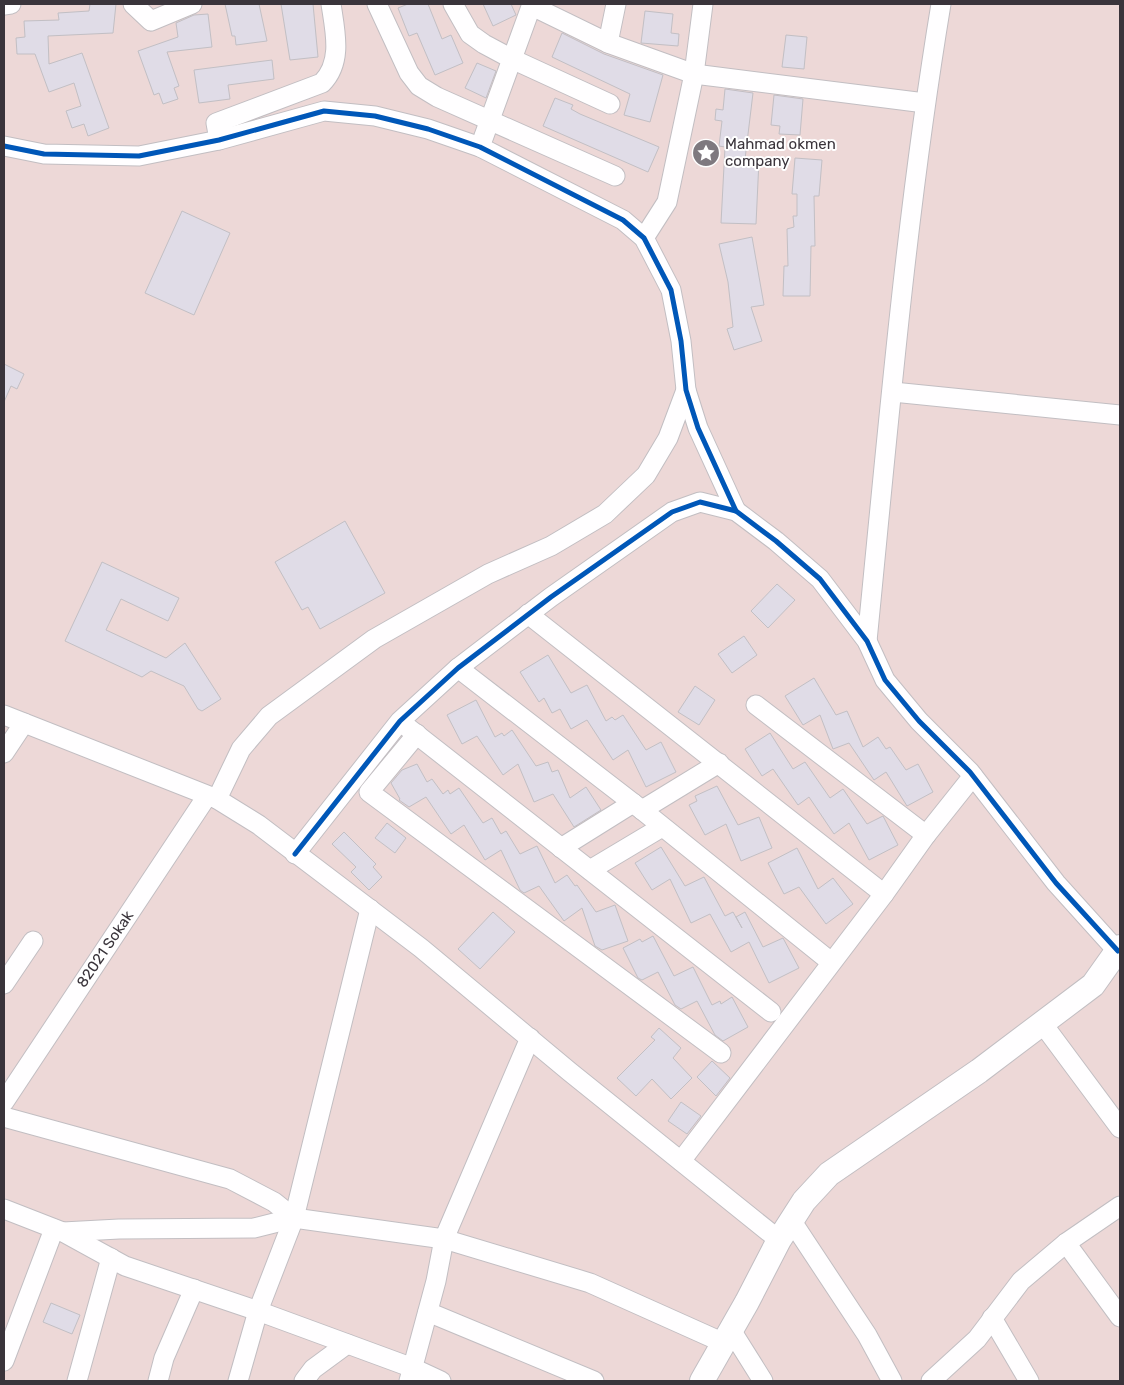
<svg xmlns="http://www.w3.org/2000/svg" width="1124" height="1385" font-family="Rubik,sans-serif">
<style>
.green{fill:#edd8d7}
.building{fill:#e0dce7;stroke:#c2bfc4}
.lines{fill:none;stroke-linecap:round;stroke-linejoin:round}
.minor-casing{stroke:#c2bec2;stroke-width:21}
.major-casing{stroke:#c2bec2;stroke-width:26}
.minor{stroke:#fffeff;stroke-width:19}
.major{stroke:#fffeff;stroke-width:24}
.cycleway-casing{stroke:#fff;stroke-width:8}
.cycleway{stroke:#0057b8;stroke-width:5}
.labels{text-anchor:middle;stroke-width:4;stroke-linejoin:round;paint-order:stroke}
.poi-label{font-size:15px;fill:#3a343b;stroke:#fff;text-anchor:start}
.street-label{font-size:15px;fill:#3a343b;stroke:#fff}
</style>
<rect width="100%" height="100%" fill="#fcf8fc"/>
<rect class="green" x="4" y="4" width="1116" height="1377"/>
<g class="building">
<path d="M90 4H116L113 33 48 36 49 64 82 53 109 128 88 136 84 124 72 128 66 111 81 106 74 83 49 92 35 54H17L16 38 25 37 24 21 59 20 58 13 89 11Z"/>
<path d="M225 4H259L267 41 236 45 235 36H232Z"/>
<path d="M281 4H313L318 57 290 60Z"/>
<path d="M408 4H428L442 39 451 35 463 63 435 75 417 33 409 36 398 8Z"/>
<path d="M483 4H511L516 15 493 26Z"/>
<path d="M645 11 673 14 671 33 679 34 678 46 641 43Z"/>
<path d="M208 14 212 47 167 52 179 86 174 88 178 99 163 104 159 93 154 95 138 51 178 37 176 23 194 15Z"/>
<path d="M562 33 604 54 663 75 650 122 624 115 630 94 552 57Z"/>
<path d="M786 35 807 37 804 69 782 67Z"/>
<path d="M272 60 274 79 228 85 230 99 199 103 194 70Z"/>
<path d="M477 63 496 71 486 98 465 88Z"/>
<path d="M725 89 753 93 745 159 759 160 756 224 721 223 725 147 719 146 722 121 715 120 716 109 723 110Z"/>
<path d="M774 95 803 99 800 135 779 134 780 126 771 125Z"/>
<path d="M555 98 573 105 571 109 580 114 659 147 648 172 543 126Z"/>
<path d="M795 158 822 160 819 196H814L815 246H811L810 296H783L784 266H788L787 229 794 227 793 216H797V194H792Z"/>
<path d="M182 211 230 233 194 315 145 293Z"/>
<path d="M752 237 764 305 751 307 762 341 734 350 727 329 733 327 728 282 719 244Z"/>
<path d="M4 364 24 374 17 389 11 386 4 402Z"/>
<path d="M345 521 385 593 320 629 308 607 302 610 275 562Z"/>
<path d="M102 562 179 598 168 621 121 599 106 630 166 658 185 643 221 699 202 711 198 709 184 686 151 671 142 677 65 641Z"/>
<path d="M777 584 795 600 768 628 751 611Z"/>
<path d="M744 636 757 655 732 673 718 654Z"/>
<path d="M548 655 571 693 587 685 606 721 612 717 615 720 623 715 646 750 661 742 676 772 646 787 628 750 613 760 587 720 571 729 560 709 552 713 544 698 539 702 520 672Z"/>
<path d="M814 678 836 715 847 711 863 747 878 737 886 749 890 747 906 770 918 764 933 792 907 806 886 772 874 780 849 743 833 749 820 715 803 725 785 696Z"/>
<path d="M695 686 715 700 699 725 678 712Z"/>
<path d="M476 700 495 737 502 733 504 736 512 730 536 766 548 762 552 772 558 770 570 798 586 787 601 810 574 827 553 794 534 802 518 764 503 775 477 736 462 744 447 715Z"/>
<path d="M770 733 793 769 805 762 830 798 843 789 867 824 883 816 898 845 869 860 849 823 834 834 809 797 798 805 773 769 762 776 745 749Z"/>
<path d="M417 764 427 782 432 779 443 794 448 790 450 794 459 788 483 823 492 818 501 834 506 831 520 854 537 846 555 883 567 875 575 886 577 885 596 912 615 905 628 941 602 950 595 946 582 908 564 921 539 886 524 893 520 890 501 850 485 860 464 825 451 834 426 797 409 807 399 800 400 799 391 783 402 770Z"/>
<path d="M717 786 738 825 759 817 772 848 741 861 726 824 705 835 689 805 697 801 695 796Z"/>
<path d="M387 823 406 838 395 853 375 838Z"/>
<path d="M344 832 376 864 373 867 382 877 369 890 351 872 356 867 332 844Z"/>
<path d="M661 847 685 886 704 877 725 916 733 912 742 928 736 917 745 912 763 947 783 938 799 968 769 983 749 942 731 952 710 914 691 923 670 879 652 890 635 863Z"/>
<path d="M797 848 818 889 833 878 853 904 826 924 799 887 784 894 768 863Z"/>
<path d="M493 912 515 932 480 969 458 949Z"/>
<path d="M653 936 674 976 693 967 712 1005 720 1001 721 1004 732 997 748 1027 723 1041 715 1035 697 1001 681 1009 675 1005 658 972 642 980 638 978 623 948 640 939 642 942Z"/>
<path d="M659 1028 681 1048 673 1058 692 1078 671 1099 652 1079 636 1096 617 1078 655 1040 651 1037Z"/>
<path d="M712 1061 730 1078 716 1096 697 1077Z"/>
<path d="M681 1102 701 1116 687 1134 668 1121Z"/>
<path d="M51 1303 80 1315 72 1334 43 1322Z"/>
</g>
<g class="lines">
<g class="minor-casing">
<g id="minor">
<path d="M133 4 151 21 192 4"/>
<path d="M377 4 409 73 419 86 437 97 615 176"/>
<path d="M453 4 470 34 484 44 512 59 610 104"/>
<path d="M4 5 11 4"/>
<path d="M532 6 608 43 694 74 925 103"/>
<path d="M608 43 616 4"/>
<path d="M219 140 216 123 322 83C343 62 335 31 331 4"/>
<path d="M4 146 44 154 139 156 219 140 324 111 375 116 428 129 480 147 623 220 644 238 671 290 681 341 686 390 698 428 736 511"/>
<path d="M480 147 532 4"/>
<path d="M644 238 667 202 694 74 703 4"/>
<path d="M893 392 1120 415"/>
<path d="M528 614 884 894 681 1161"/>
<path d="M867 641C888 429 906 215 941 4"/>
<path d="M458 668 642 810 831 962"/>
<path d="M756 705 926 835"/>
<path d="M4 715 217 799 259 825 421 948 570 1072 779 1240"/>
<path d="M407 727 771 1012"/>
<path d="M417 734 369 792 721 1053"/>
<path d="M4 753 24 723"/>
<path d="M217 799 241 749 269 716 374 639 488 574 551 546 605 514 646 475 668 438 686 390"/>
<path d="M642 810 719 763"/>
<path d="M561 848 633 803"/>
<path d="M295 854 400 721 458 668 551 597 672 512 700 502 736 511 776 541 820 579 867 641 885 680 919 721 970 772 1056 883 1120 954"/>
<path d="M590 870 662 827"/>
<path d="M884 894 926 835 973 776"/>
<path d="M4 984 33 941"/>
<path d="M1042 1023 1120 1128"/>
<path d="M4 1102 207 796"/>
<path d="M4 1117 230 1179 274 1202 294 1218"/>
<path d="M4 1209 63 1232 125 1266 258 1311 413 1368 441 1381"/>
<path d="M791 1220 867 1335 892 1381"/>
<path d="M63 1232 119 1229 254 1228 294 1218 444 1239 590 1283 724 1343"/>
<path d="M1066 1243 1120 1317"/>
<path d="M428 1312 594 1381"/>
<path d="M992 1318 1029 1381"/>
<path d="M731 1330 763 1381"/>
<path d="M4 1361 54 1229"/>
<path d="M77 1381 111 1258"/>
<path d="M158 1381 164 1358 194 1289"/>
<path d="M238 1381 258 1311 294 1218 370 909"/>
<path d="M304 1381 313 1369 347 1344"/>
<path d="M409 1381 436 1281 444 1239 530 1038"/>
<path d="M931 1381 977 1339 1021 1281 1066 1243 1120 1206"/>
</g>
</g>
<g class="major-casing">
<path id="major" d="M702 1381 747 1302 779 1240 804 1201 829 1174 979 1071 1093 985 1120 947"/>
</g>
<use href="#minor" class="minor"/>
<use href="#major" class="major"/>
<g class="cycleway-casing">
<g id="cycleway">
<path d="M4 146 44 154 139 156 219 140 324 111 375 116 428 129 480 147 623 220 644 238 671 290 681 341 686 390 698 428 736 511"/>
<path d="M295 854 400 721 458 668 551 597 672 512 700 502 736 511 776 541 820 579 867 641 885 680 919 721 970 772 1056 883 1118 951"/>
</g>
</g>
<use href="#cycleway" class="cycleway"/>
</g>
<defs>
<g id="sight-disc" transform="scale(1.4375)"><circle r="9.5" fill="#7e797f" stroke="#fff"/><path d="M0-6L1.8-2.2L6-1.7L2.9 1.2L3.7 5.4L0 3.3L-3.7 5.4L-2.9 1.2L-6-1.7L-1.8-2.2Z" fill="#fff"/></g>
</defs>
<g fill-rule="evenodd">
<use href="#sight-disc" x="706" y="153"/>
</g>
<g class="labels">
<g class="poi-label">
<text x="725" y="149">Mahmad okmen<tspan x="725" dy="17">company</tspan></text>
</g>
<g class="street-label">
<text transform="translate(105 949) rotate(-56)" y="5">82021 Sokak</text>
</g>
</g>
<rect width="1124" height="1385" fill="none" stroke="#3a343b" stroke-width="10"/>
</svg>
